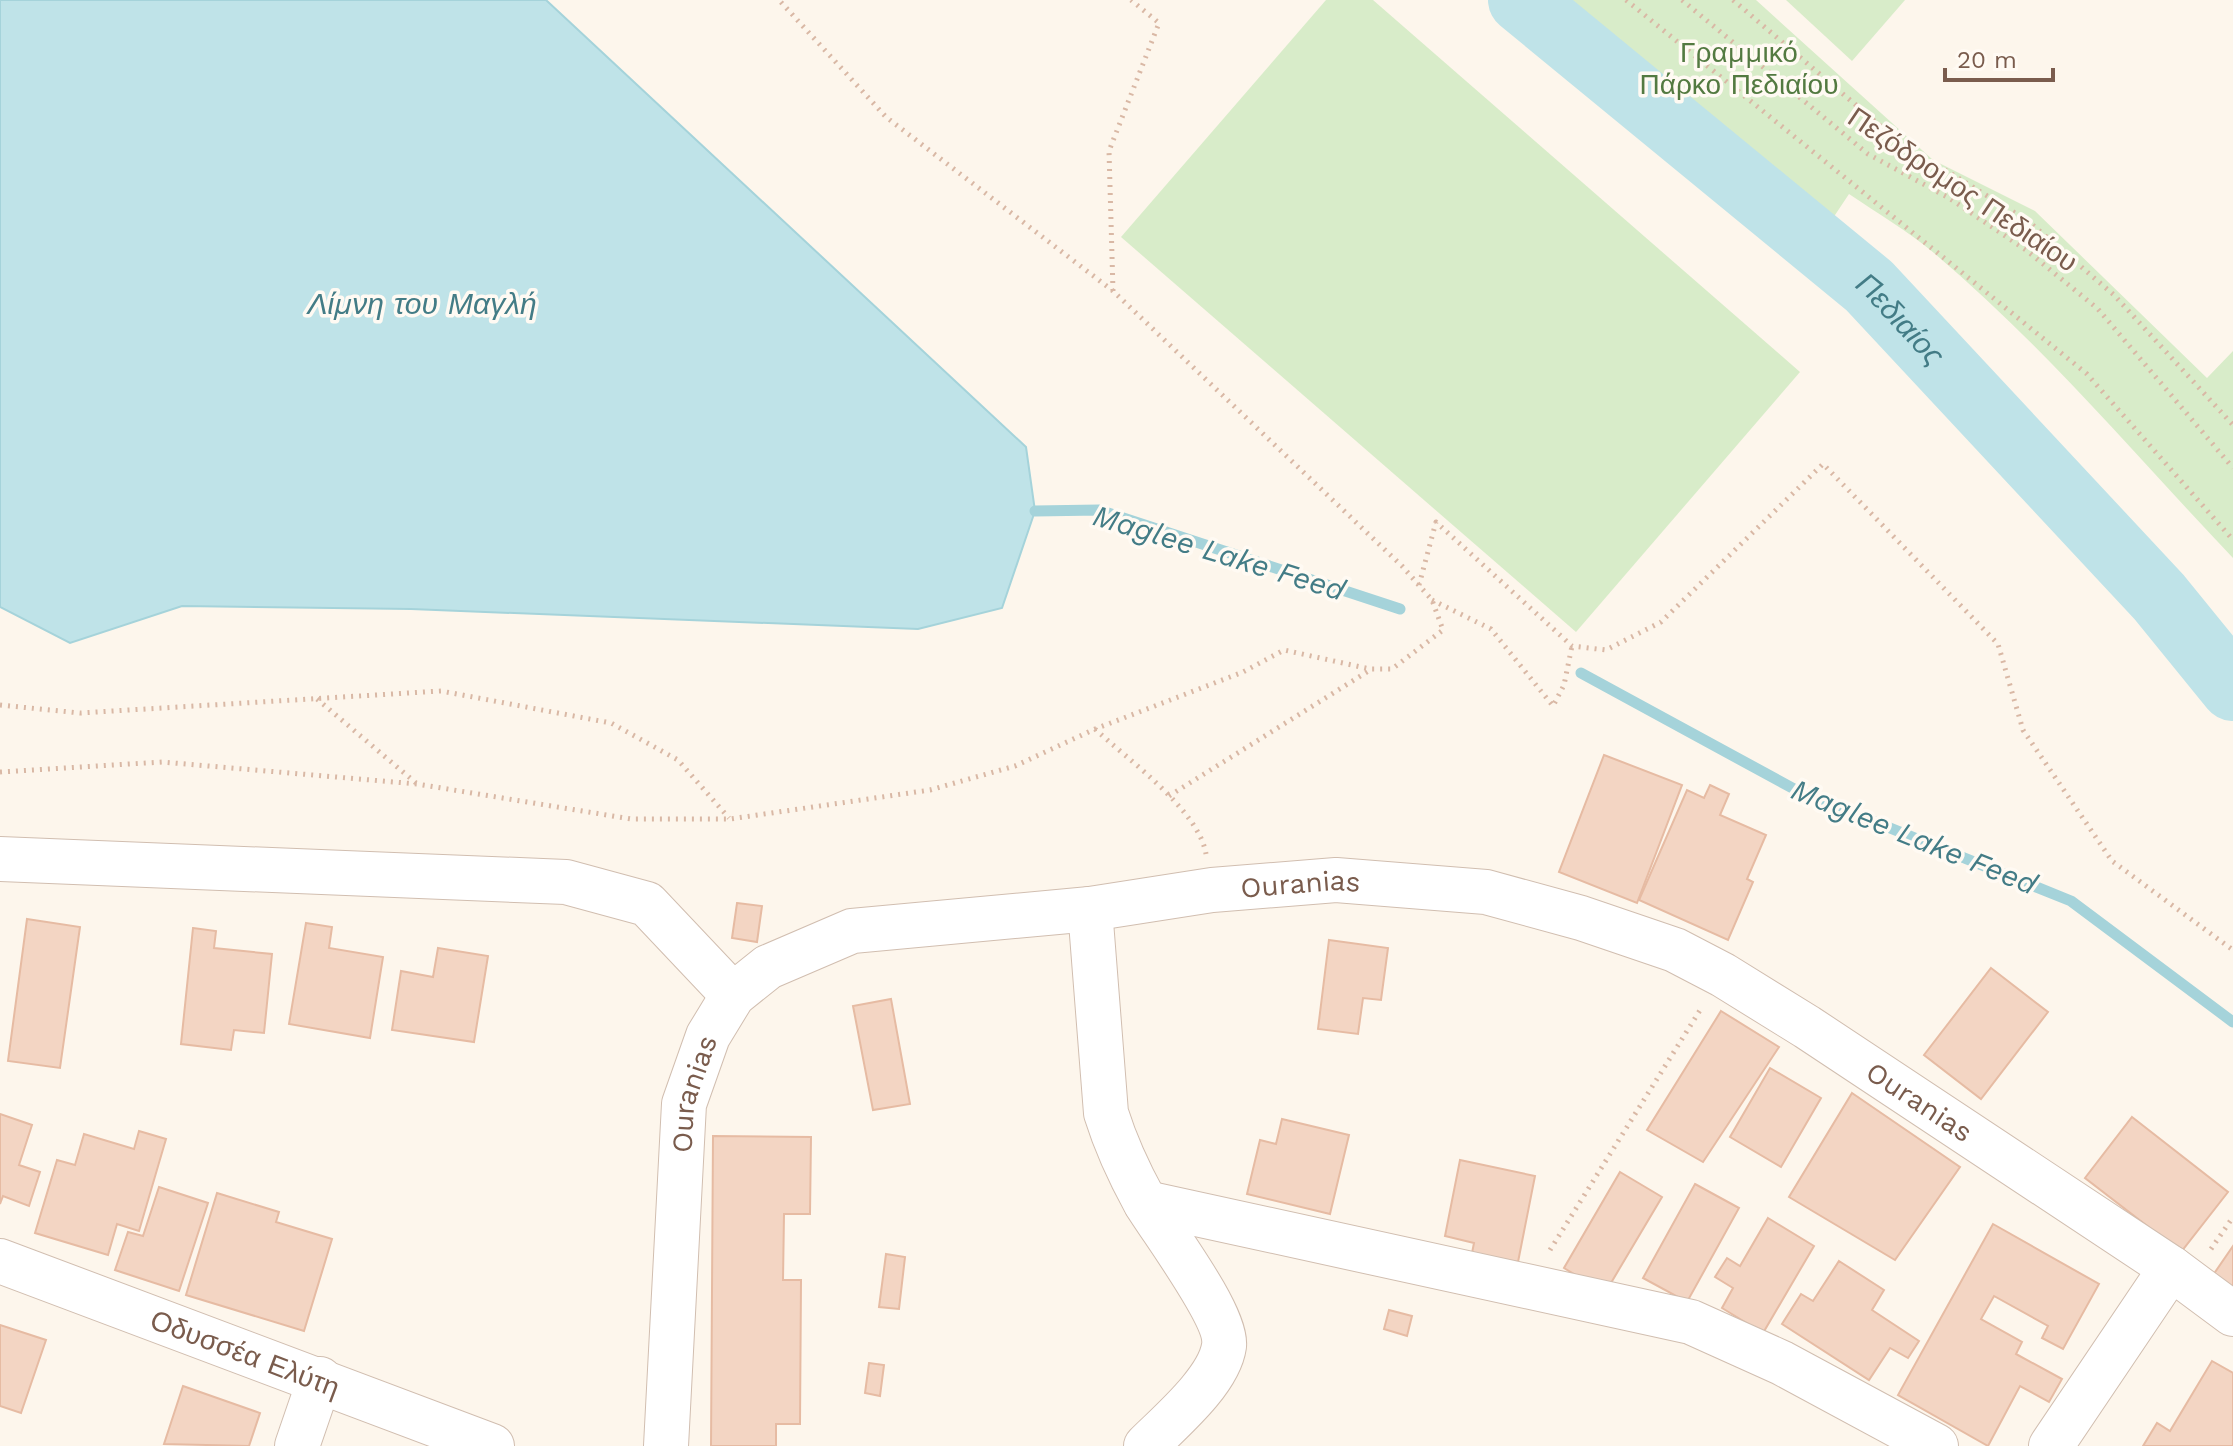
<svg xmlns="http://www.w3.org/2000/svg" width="2233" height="1446" font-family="'Work Sans',sans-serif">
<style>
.green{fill:#d8ecc9}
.water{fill:#bfe3e8;stroke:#a5d3da;stroke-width:2}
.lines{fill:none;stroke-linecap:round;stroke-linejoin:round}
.stream{stroke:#a5d3da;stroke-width:11}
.river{stroke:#bfe3e8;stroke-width:66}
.building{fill:#f3d5c3;stroke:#e6bba3;stroke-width:2}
.minor-casing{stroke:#d1beb0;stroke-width:46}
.path{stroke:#d9b8a5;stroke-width:5;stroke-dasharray:2 6;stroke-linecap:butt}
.minor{stroke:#fff;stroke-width:44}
.labels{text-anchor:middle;stroke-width:7;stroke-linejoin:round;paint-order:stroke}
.park-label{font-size:28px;fill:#537a41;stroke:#fffaf3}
.street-label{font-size:28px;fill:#7a5c4d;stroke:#fffaf3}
.water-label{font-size:30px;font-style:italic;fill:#437c86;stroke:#fffaf3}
</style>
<rect width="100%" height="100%" fill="#fdf6ec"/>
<g class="green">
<path d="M1326 0H1373L1800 372 1576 632 1121 237Z"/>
<path d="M1555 0H1756L1933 160 2035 211 2207 378 2233 351V558C2135 455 2043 345 1934 253 1908 231 1877 213 1849 194L1831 221Z"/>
<path d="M1786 0H1905L1852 61Z"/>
</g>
<path class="water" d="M0 0H546L1026 447 1035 511 1002 608 918 629 411 609 182 606 70 643 0 607Z"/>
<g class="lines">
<g class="stream">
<path d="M1035 511 1099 510 1400 609"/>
<path d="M1581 673 1796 790 2071 901 2233 1022"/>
</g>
<path class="river" id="s1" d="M1521 0 1869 286 2159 597 2233 688"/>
</g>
<g class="building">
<path d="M1604 755 1682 785 1637 903 1559 872Z"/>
<path d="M1710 785 1729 794 1720 815 1766 835 1747 879 1753 882 1728 940 1639 900 1687 790 1704 798Z"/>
<path d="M737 903 762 906 757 942 732 938Z"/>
<path d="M27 919 80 927 60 1068 8 1061Z"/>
<path d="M306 923 332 927 329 948 383 957 370 1038 289 1024Z"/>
<path d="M193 928 216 931 214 948 272 954 264 1033 234 1030 231 1050 181 1044Z"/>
<path d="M1329 940 1388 948 1381 1000 1363 998 1358 1034 1318 1029Z"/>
<path d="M438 948 488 956 474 1042 392 1030 401 971 433 977Z"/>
<path d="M1991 968 2048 1012 1981 1099 1924 1055Z"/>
<path d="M891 999 910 1104 873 1110 853 1006Z"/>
<path d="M1721 1011 1779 1047 1703 1162 1647 1130Z"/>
<path d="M1770 1068 1821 1098 1781 1167 1730 1137Z"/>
<path d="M1852 1093 1960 1167 1895 1260 1789 1197Z"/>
<path d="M0 1114 32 1125 19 1165 40 1172 29 1206 3 1196 0 1204Z"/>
<path d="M2132 1117 2228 1192 2181 1252 2085 1178Z"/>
<path d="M1282 1119 1349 1135 1330 1214 1247 1194 1260 1140 1276 1144Z"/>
<path d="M139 1131 166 1139 139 1231 117 1224 108 1255 35 1233 57 1160 75 1165 84 1134 134 1149Z"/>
<path d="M713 1136 811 1137 810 1214H784L783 1280H801L800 1424H776V1446H711Z"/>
<path d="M1460 1160 1535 1176 1518 1262 1472 1253 1474 1243 1445 1236Z"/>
<path d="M1620 1172 1662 1197 1605 1293 1564 1268Z"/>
<path d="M1695 1184 1739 1208 1687 1302 1643 1278Z"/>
<path d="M159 1187 208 1203 179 1291 115 1270 128 1232 143 1236Z"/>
<path d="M217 1193 279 1212 276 1222 332 1239 304 1331 186 1295Z"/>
<path d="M1768 1218 1814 1246 1763 1333 1722 1308 1733 1288 1715 1277 1727 1258 1740 1266Z"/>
<path d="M1993 1224 2099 1284 2063 1349 2042 1338 2048 1326 1994 1296 1981 1319 2022 1342 2016 1354 2062 1379 2049 1402 2020 1386 1988 1446 1898 1395Z"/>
<path d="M2233 1246V1293L2211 1278Z"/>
<path d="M886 1254 905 1257 899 1309 879 1307Z"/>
<path d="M1839 1261 1884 1290 1872 1310 1919 1341 1908 1358 1890 1348 1869 1380 1782 1324 1801 1294 1813 1301Z"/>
<path d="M1389 1310 1412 1316 1407 1336 1384 1329Z"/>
<path d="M0 1325 46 1340 21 1413 0 1406Z"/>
<path d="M2212 1361 2233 1373V1446H2143L2157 1423 2170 1431Z"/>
<path d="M869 1363 884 1365 880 1396 865 1393Z"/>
<path d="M183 1386 260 1413 249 1446 164 1444Z"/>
</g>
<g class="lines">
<g class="minor-casing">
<g id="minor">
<path d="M0 859 566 882 647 904 733 995"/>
<path d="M1090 909 1106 1113C1116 1145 1129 1173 1145 1202 1162 1230 1228 1317 1224 1346 1219 1381 1170 1422 1146 1446"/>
<path d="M1146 1203 1691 1322 1782 1363 1936 1446"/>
<path id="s2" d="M0 1261 492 1446"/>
<path d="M297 1446 320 1379"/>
<path id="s3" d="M666 1446 684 1104 708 1036 733 995 768 967 852 931 1090 909 1212 890 1336 880 1486 892 1581 918 1675 950 1723 975 1807 1027 2171 1268 2233 1314"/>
<path d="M2051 1446 2171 1268"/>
</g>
</g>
<g class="path">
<path d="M1626 0 2087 374 2233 540"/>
<path d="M1682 0 1868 154 1949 198 2026 250 2098 309 2233 468"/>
<path d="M1733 0 1898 141 2028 221 2114 295 2233 425"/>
<path d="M1113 291 1109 151 1159 23 1131 0"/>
<path d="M1419 585 1436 522 1572 646 1606 650 1661 622 1823 464 1998 644 2023 730 2112 861 2233 950"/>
<path d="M1432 600 1491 629 1553 706 1564 685 1572 646"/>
<path d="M317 699 416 783"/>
<path d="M0 705 80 713 441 691 611 723 678 760 729 818"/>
<path d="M1095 729C1127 759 1199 810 1206 854"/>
<path d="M0 772 162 762 417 784 631 819H730L930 790 1015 766 1095 729 1243 672 1284 650 1370 669H1392L1443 630 1432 600 1402 566 1113 291 886 117 779 0"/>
<path d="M1169 796 1370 670"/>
<path d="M2211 1249 2233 1217"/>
<path d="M1550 1250 1702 1007"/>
</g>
<use href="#minor" class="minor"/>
</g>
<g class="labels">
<g class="park-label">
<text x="1739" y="62">Γραμμικό<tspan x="1739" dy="32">Πάρκο Πεδιαίου</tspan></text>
</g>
<g class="street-label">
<text transform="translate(1963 189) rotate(34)" y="10">Πεζόδρομος Πεδιαίου</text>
<text dy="10" stroke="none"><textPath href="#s3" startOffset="1050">Ouranias</textPath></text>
<text dy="10" stroke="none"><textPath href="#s3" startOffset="354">Ouranias</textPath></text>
<text dy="10" stroke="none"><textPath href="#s3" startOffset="1722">Ouranias</textPath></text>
<text dy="10" stroke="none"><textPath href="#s2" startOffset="262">Οδυσσέα Ελύτη</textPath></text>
</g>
<g class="water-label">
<text x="422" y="314">Λίμνη του Μαγλή</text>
<text dy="10" stroke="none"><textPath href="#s1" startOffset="496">Πεδιαίος</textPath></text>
<text transform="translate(1219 553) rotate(17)" y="10">Maglee Lake Feed</text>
<text transform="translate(1914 837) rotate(22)" y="10">Maglee Lake Feed</text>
</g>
</g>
<path d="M1945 68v12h108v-12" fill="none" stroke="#7a5c4d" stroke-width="4"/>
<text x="1957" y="68" font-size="24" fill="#7a5c4d" stroke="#fffaf3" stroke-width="6" paint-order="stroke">20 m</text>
</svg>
